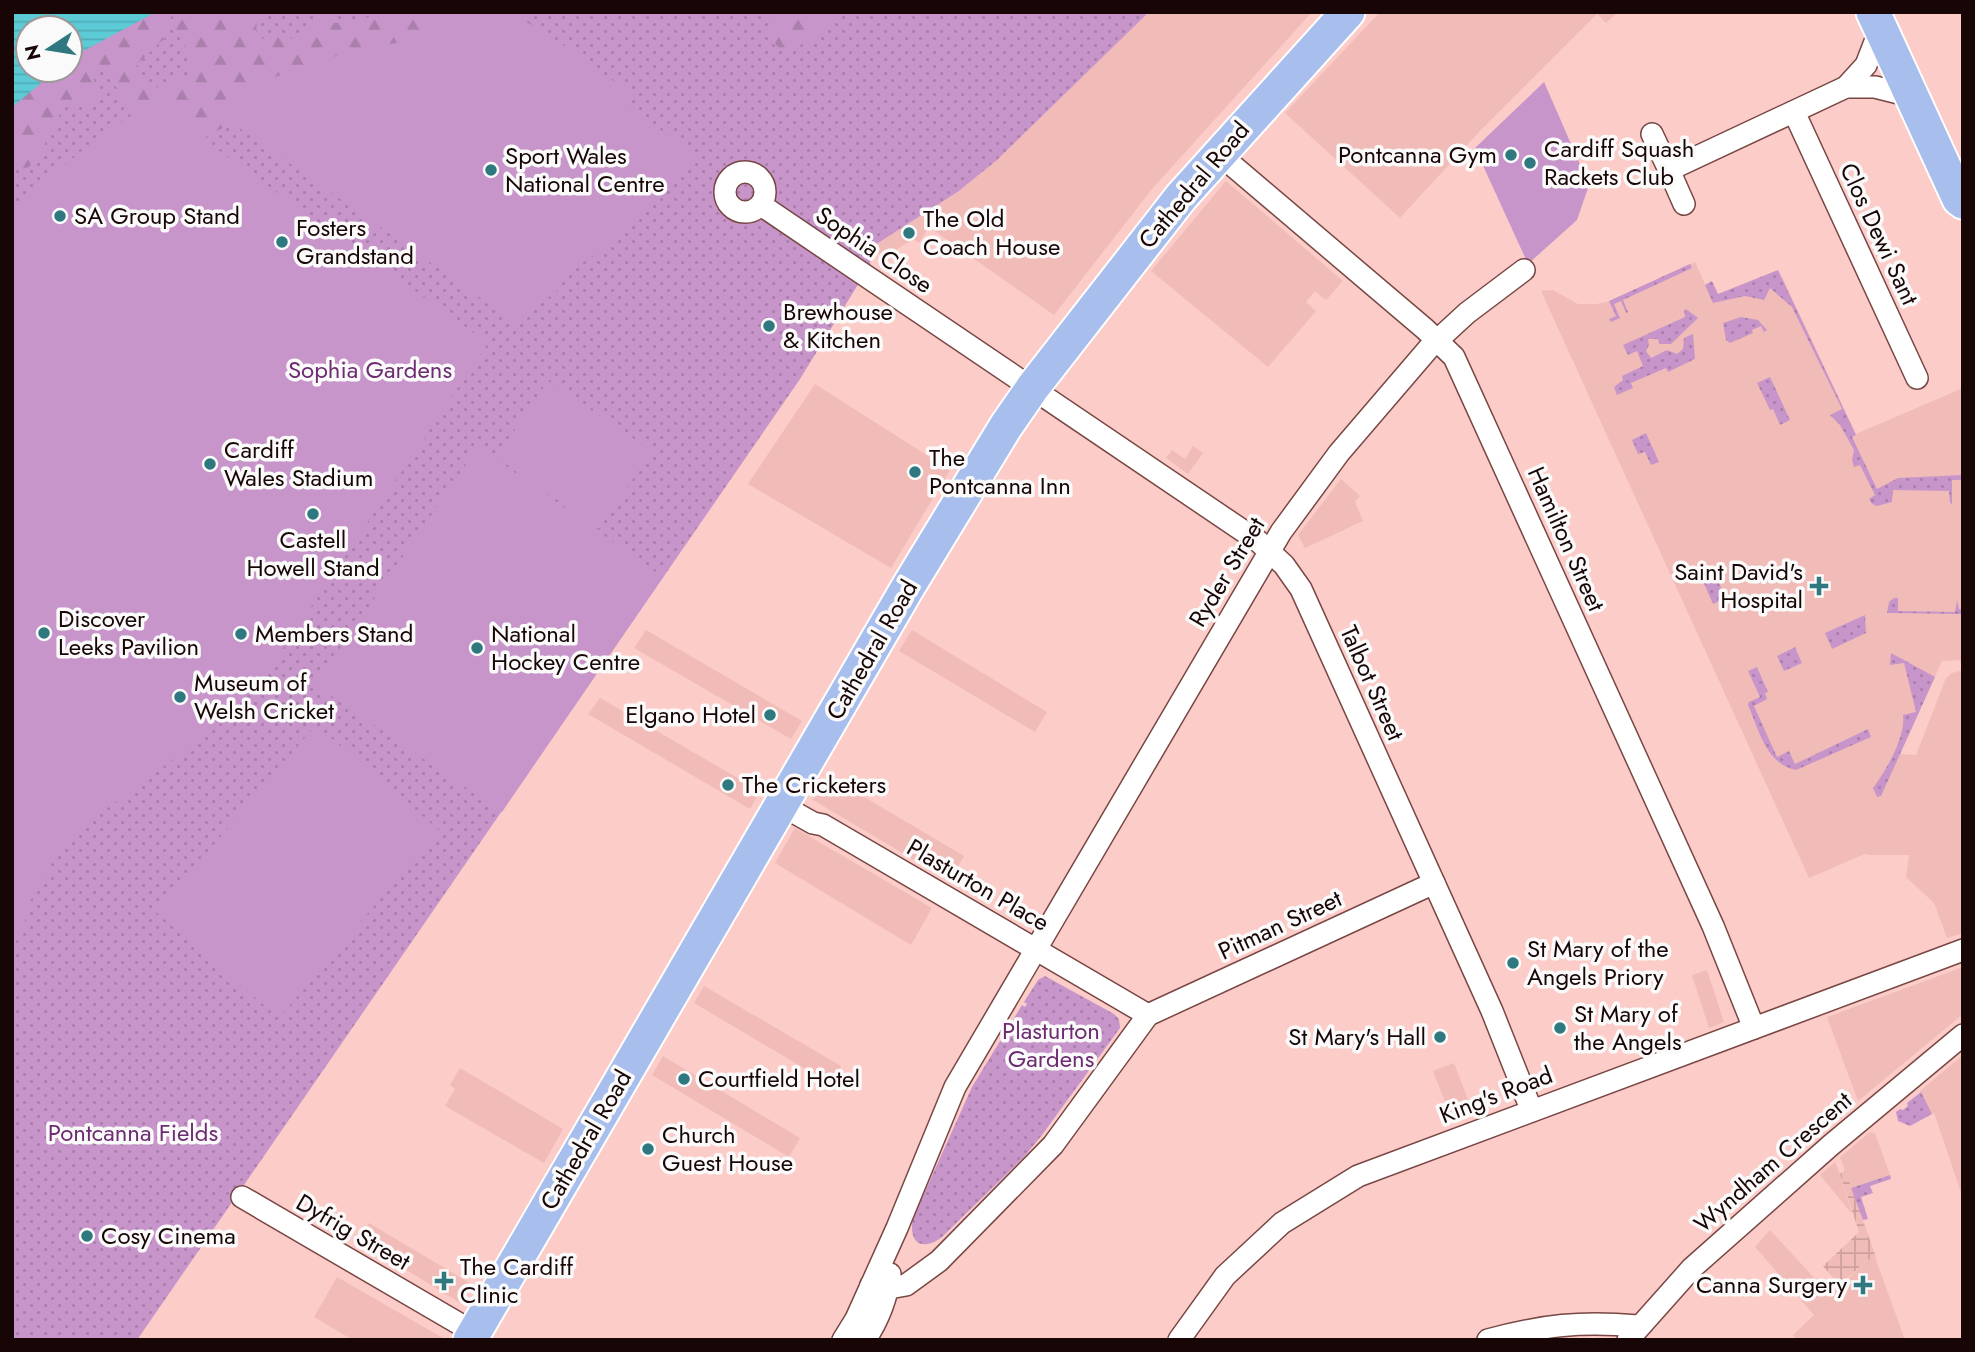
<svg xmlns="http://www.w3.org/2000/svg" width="1975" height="1352" font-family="Jost,sans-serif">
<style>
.built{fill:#f1bcb8}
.industrial{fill:url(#industrial-grid)}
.green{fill:url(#green-dots)}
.forest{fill:url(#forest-firs)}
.pitch{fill:#c795ca}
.water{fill:url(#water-rules)}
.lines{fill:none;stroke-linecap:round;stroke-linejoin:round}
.street-casing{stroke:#784743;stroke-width:24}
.primary-casing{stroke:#fff;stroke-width:37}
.street{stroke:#fff;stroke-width:21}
.primary{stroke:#a8beec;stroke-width:33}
.poi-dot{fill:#2f787f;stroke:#fafafa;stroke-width:2.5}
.labels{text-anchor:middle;stroke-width:7;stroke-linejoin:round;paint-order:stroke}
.poi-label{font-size:24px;fill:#170605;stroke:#fafafa;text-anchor:start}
.street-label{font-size:24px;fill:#170605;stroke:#fafafa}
.park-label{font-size:24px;fill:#6d2c72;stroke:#fafafa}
</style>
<defs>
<pattern id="industrial-grid" width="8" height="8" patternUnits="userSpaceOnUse" patternTransform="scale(1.75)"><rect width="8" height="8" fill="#f1bcb8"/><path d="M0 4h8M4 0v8" fill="none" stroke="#cea09d"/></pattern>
<pattern id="green-dots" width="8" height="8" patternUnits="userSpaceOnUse" patternTransform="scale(1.75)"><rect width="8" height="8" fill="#c795ca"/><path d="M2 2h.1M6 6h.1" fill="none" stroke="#aa7fac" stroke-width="1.8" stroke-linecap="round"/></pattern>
<pattern id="forest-firs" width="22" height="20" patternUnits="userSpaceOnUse" patternTransform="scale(1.75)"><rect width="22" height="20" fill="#c795ca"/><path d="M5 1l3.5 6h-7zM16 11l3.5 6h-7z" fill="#aa7fac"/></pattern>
<pattern id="water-rules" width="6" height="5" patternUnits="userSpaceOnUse" patternTransform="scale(1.75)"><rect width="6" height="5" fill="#5ccbd6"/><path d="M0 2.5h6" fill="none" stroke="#4fadb6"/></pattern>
</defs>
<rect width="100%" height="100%" fill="#fcccc8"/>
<g class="built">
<path d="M1149 12H1312L1152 189 1054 315 929 227 919 243 913 239 885 257 871 248 959 191 997 160Z"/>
<path d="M1380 12H1618L1606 23 1597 14 1480 131 1400 218 1285 113Z"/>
<path d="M1226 181 1343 281 1326 300 1315 291 1306 302 1316 311 1268 367 1151 271Z"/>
<path d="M1695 262 1713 302 1782 277 1856 434 1963 388V660L1942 661 1900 754 1916 755 1946 678 1952 673 1963 670V933L1947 938 1934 903 1906 877 1909 855H1868L1867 853 1809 878 1541 291 1553 290 1578 304H1597L1610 301Z"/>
<path d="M815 384 950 470 891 568 748 484Z"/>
<path d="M1193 446 1203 453 1188 474 1166 458 1172 450 1185 459Z"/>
<path d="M1341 479 1360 496 1355 502 1363 521 1305 548 1298 535Z"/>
<path d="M646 630 802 721 791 739 634 648Z"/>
<path d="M912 630 1047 712 1035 732 899 651Z"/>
<path d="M600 698 760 791 750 809 588 714Z"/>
<path d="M827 775 964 856 950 881 813 800Z"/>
<path d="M795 828 932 908 911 945 775 863Z"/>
<path d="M1963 967V1014L1858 1101 1827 1017Z"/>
<path d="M1707 970 1724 1022 1709 1028 1692 975Z"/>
<path d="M704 986 841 1066 831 1084 694 1003Z"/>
<path d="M1963 1055V1198L1934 1113 1932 1114 1920 1091Z"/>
<path d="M663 1056 800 1138 789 1157 652 1075Z"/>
<path d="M1454 1063 1474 1115 1453 1122 1433 1071Z"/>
<path d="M460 1068 563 1129 544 1163 445 1106 455 1089 450 1085Z"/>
<path d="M1870 1132 1875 1133 1890 1175 1851 1188 1840 1157Z"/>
<path d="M1835 1162 1840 1174 1852 1214 1820 1175Z"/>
<path d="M369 1223 473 1285 462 1304 359 1241Z"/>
<path d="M1770 1230 1831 1296 1867 1260 1875 1257 1905 1340H1797L1793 1335 1814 1315 1755 1247Z"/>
<path d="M337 1277 443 1338 442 1340H353L314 1317Z"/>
</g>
<path class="industrial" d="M1845 1170 1876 1257 1867 1260 1841 1284V1287L1823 1266 1859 1232 1840 1174Z"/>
<g class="green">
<path d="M156 12H1149L997 160 959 191 872 247 870 265 800 379 137 1340H12V107L57 70H70Z"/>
<path d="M1690 264 1692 268 1623 300 1628 312 1626 313 1621 301 1614 304 1620 318 1611 322 1609 319 1616 316 1609 301Z"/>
<path d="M1778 270 1856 435 1852 437 1877 489 1898 478 1963 475V480H1952V504L1950 503 1949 491 1893 490 1892 502 1877 506 1872 504 1869 499 1875 495 1860 465 1854 467 1852 460 1854 450 1840 425 1830 415 1842 409 1792 307 1770 288 1764 300 1745 296 1713 303 1705 285 1712 281 1718 294Z"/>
<path d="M1686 309 1698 318 1671 344H1659L1658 339H1648L1649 345 1646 351 1651 358 1667 350 1677 354 1683 349 1684 338 1693 334 1695 359 1668 372 1666 368 1631 383 1633 388 1617 395 1614 387 1623 380 1622 376 1643 366 1637 351 1628 355 1623 345 1685 317 1684 311Z"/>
<path d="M1741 317 1758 320 1767 330 1764 332 1761 326 1752 330 1753 333 1730 343 1726 340 1723 323Z"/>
<path d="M1770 377 1790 420 1780 425 1773 409 1770 410 1757 383Z"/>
<path d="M1646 433 1659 462 1651 465 1645 452 1638 454 1632 440Z"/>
<path d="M1715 575 1726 598 1713 604 1703 581Z"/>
<path d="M1894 598H1898V611L1955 612 1957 600 1959 609 1963 610V614L1887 613 1889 602Z"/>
<path d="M1865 615 1866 633 1832 649 1825 633Z"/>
<path d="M1795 647 1802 663 1784 671 1777 656Z"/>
<path d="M1891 653 1935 677 1881 796 1877 797 1873 788C1886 771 1906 736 1903 715L1916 712 1904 663 1890 665Z"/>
<path d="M1757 667 1768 692 1765 693 1767 699 1754 706 1777 757 1789 751 1795 764 1868 729 1871 737 1796 770C1766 764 1759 730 1748 705L1749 702 1760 697 1748 671Z"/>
<path d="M1045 976 1114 1014 1119 1019 1120 1028 1042 1135 1023 1158 942 1237C922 1252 908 1243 913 1218L972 1087 1022 1005 1025 1007 1027 1004 1024 1002 1038 980Z"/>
<path d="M1921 1092 1932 1114 1910 1126 1898 1121 1896 1112 1900 1109 1903 1110 1908 1106 1907 1103Z"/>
<path d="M1890 1175 1891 1179 1870 1186 1873 1193 1861 1197 1868 1219 1863 1220 1851 1188Z"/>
</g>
<g class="forest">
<path d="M125 12H174L165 28V38L136 65 151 90 173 80 195 75 188 64 185 46 175 31 174 22 179 12H258L256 31 263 39 285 35 295 40 317 25 314 12H345L334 15 328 22C357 28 384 3 414 17L423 12H524V18L582 58 572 61 237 117C227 128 212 132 199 142L134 125C129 107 117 91 109 73L92 70 97 94 92 104 67 106 60 113 58 123 50 131 43 149 29 167 12 171V102L27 94 57 70H70V58Z"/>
<path d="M806 12H820L818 14 833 12 838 18C822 34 804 46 782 52L765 30C781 20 791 24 806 12Z"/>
</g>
<g class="pitch">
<path d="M461 12H512L633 94 625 106 698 155 611 243 561 278 560 289 512 324 479 297 214 110 222 101 307 63 426 36 451 15Z"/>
<path d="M768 12H806L782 31Z"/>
<path d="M1544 82 1589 185 1577 220 1528 264 1475 148Z"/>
<path d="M166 98 208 126 200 137 488 343 265 675 218 726 97 816 78 834 50 866 29 903 20 942 12 937V211L19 203C65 165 111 122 166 98Z"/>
<path d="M548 381 652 451 599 529 496 457Z"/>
<path d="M478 447 663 577 502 812 315 685Z"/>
<path d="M316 725 439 830 279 1018 156 912Z"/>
</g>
<path class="water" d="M12 12H156L70 58V28H28V70H57L12 107Z"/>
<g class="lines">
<g class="street-casing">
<g id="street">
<path d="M1846 87H1875L1911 96"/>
<path d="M1794 112 1917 378"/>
<path d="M1652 134 1669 170"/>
<path d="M1219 154 1425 329 1454 357 1713 926 1754 1028"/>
<circle cx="745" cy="192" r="20"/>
<path d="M1684 204 1669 170 1846 87 1866 65 1880 29"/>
<path d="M761 205 1258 541 1284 565 1301 589 1492 1011 1531 1109"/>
<path d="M781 805 813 823 823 825 1148 1015"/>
<path d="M242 1197 475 1333"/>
<path d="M871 1285 889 1288 906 1285 939 1261 1053 1145 1148 1015 1434 883"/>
<path d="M843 1340 856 1319 897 1228 955 1087 1281 532 1339 453 1429 348 1467 313 1524 270"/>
<path d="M865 1340C879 1319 887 1298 890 1274"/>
<path d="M1179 1340 1225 1276 1282 1223 1358 1176 1963 950"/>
<path d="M1488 1340C1543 1325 1581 1321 1638 1326"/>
<path d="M1628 1340 1692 1268 1831 1145 1963 1035"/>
</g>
</g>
<g class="primary-casing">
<g id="primary">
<path d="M1873 12 1959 199 1963 202"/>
<path d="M470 1340 908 587 1006 426 1033 387 1181 197 1348 12"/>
</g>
</g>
<use href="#street" class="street"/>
<use href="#primary" class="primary"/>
</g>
<g class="poi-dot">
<circle cx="1511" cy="155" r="7"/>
<circle cx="1530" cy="163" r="7"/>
<circle cx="491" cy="170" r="7"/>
<circle cx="60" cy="216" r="7"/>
<circle cx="909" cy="233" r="7"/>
<circle cx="282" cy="242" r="7"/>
<circle cx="769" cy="326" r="7"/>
<circle cx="210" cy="464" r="7"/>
<circle cx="915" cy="472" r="7"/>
<circle cx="313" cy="514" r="7"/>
<path d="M1815.5 575.5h7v7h7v7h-7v7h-7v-7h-7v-7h7z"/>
<circle cx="44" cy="633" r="7"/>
<circle cx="241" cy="634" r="7"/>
<circle cx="477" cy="648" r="7"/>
<circle cx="180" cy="697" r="7"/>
<circle cx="770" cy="715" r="7"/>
<circle cx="728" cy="785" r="7"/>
<circle cx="1513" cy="963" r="7"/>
<circle cx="1560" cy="1028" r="7"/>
<circle cx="1440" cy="1037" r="7"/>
<circle cx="684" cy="1079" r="7"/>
<circle cx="648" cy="1149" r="7"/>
<circle cx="87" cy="1236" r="7"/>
<path d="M440.5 1270.5h7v7h7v7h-7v7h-7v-7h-7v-7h7z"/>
<path d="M1859.5 1274.5h7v7h7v7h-7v7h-7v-7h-7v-7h7z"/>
</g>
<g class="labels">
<g class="poi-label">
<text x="1544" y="157">Cardiff Squash<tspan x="1544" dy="28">Rackets Club</tspan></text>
<text x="1497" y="163" text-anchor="end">Pontcanna Gym</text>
<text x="505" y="164">Sport Wales<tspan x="505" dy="28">National Centre</tspan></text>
<text x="74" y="224">SA Group Stand</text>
<text x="923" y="227">The Old<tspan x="923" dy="28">Coach House</tspan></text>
<text x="296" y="236">Fosters<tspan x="296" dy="28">Grandstand</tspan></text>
<text x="783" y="320">Brewhouse<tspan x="783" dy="28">&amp; Kitchen</tspan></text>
<text x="224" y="458">Cardiff<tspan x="224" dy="28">Wales Stadium</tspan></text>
<text x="929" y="466">The<tspan x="929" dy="28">Pontcanna Inn</tspan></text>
<text x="313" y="548" text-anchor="middle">Castell<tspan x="313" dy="28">Howell Stand</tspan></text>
<text x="1803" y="580" text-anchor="end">Saint David's<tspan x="1803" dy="28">Hospital</tspan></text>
<text x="58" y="627">Discover<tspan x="58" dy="28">Leeks Pavilion</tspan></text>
<text x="255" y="642">Members Stand</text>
<text x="491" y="642">National<tspan x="491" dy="28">Hockey Centre</tspan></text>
<text x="194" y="691">Museum of<tspan x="194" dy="28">Welsh Cricket</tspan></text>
<text x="756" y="723" text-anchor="end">Elgano Hotel</text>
<text x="742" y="793">The Cricketers</text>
<text x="1527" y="957">St Mary of the<tspan x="1527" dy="28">Angels Priory</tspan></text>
<text x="1574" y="1022">St Mary of<tspan x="1574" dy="28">the Angels</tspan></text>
<text x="1426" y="1045" text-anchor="end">St Mary's Hall</text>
<text x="698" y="1087">Courtfield Hotel</text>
<text x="662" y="1143">Church<tspan x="662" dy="28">Guest House</tspan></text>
<text x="101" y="1244">Cosy Cinema</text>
<text x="460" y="1275">The Cardiff<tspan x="460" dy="28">Clinic</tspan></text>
<text x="1847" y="1293" text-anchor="end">Canna Surgery</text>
</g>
<g class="street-label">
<text transform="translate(1194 185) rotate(-50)" y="8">Cathedral Road</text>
<text transform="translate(1879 234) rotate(65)" y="8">Clos Dewi Sant</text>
<text transform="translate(874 250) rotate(34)" y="8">Sophia Close</text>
<text transform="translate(1566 539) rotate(66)" y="8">Hamilton Street</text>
<text transform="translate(1227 572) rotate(-59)" y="8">Ryder Street</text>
<text transform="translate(872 650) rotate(-60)" y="8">Cathedral Road</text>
<text transform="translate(1372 683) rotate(66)" y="8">Talbot Street</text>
<text transform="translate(978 885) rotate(30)" y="8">Plasturton Place</text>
<text transform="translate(1280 925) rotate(-25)" y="8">Pitman Street</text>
<text transform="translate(1496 1095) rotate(-21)" y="8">King's Road</text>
<text transform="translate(586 1140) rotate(-60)" y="8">Cathedral Road</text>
<text transform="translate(1773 1162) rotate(-41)" y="8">Wyndham Crescent</text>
<text transform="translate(353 1232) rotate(30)" y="8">Dyfrig Street</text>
</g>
<g class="park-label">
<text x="370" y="378">Sophia Gardens</text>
<text x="1051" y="1039">Plasturton<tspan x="1051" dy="28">Gardens</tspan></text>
<text x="133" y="1141">Pontcanna Fields</text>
</g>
</g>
<rect width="1975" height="1352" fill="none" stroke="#170605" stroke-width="28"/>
<g transform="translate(49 49) rotate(258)"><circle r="33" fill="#fafafa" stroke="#9f9898" stroke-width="2"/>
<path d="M0-5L12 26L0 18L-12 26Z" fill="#2f787f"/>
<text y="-10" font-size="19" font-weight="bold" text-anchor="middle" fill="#170605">N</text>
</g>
</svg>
